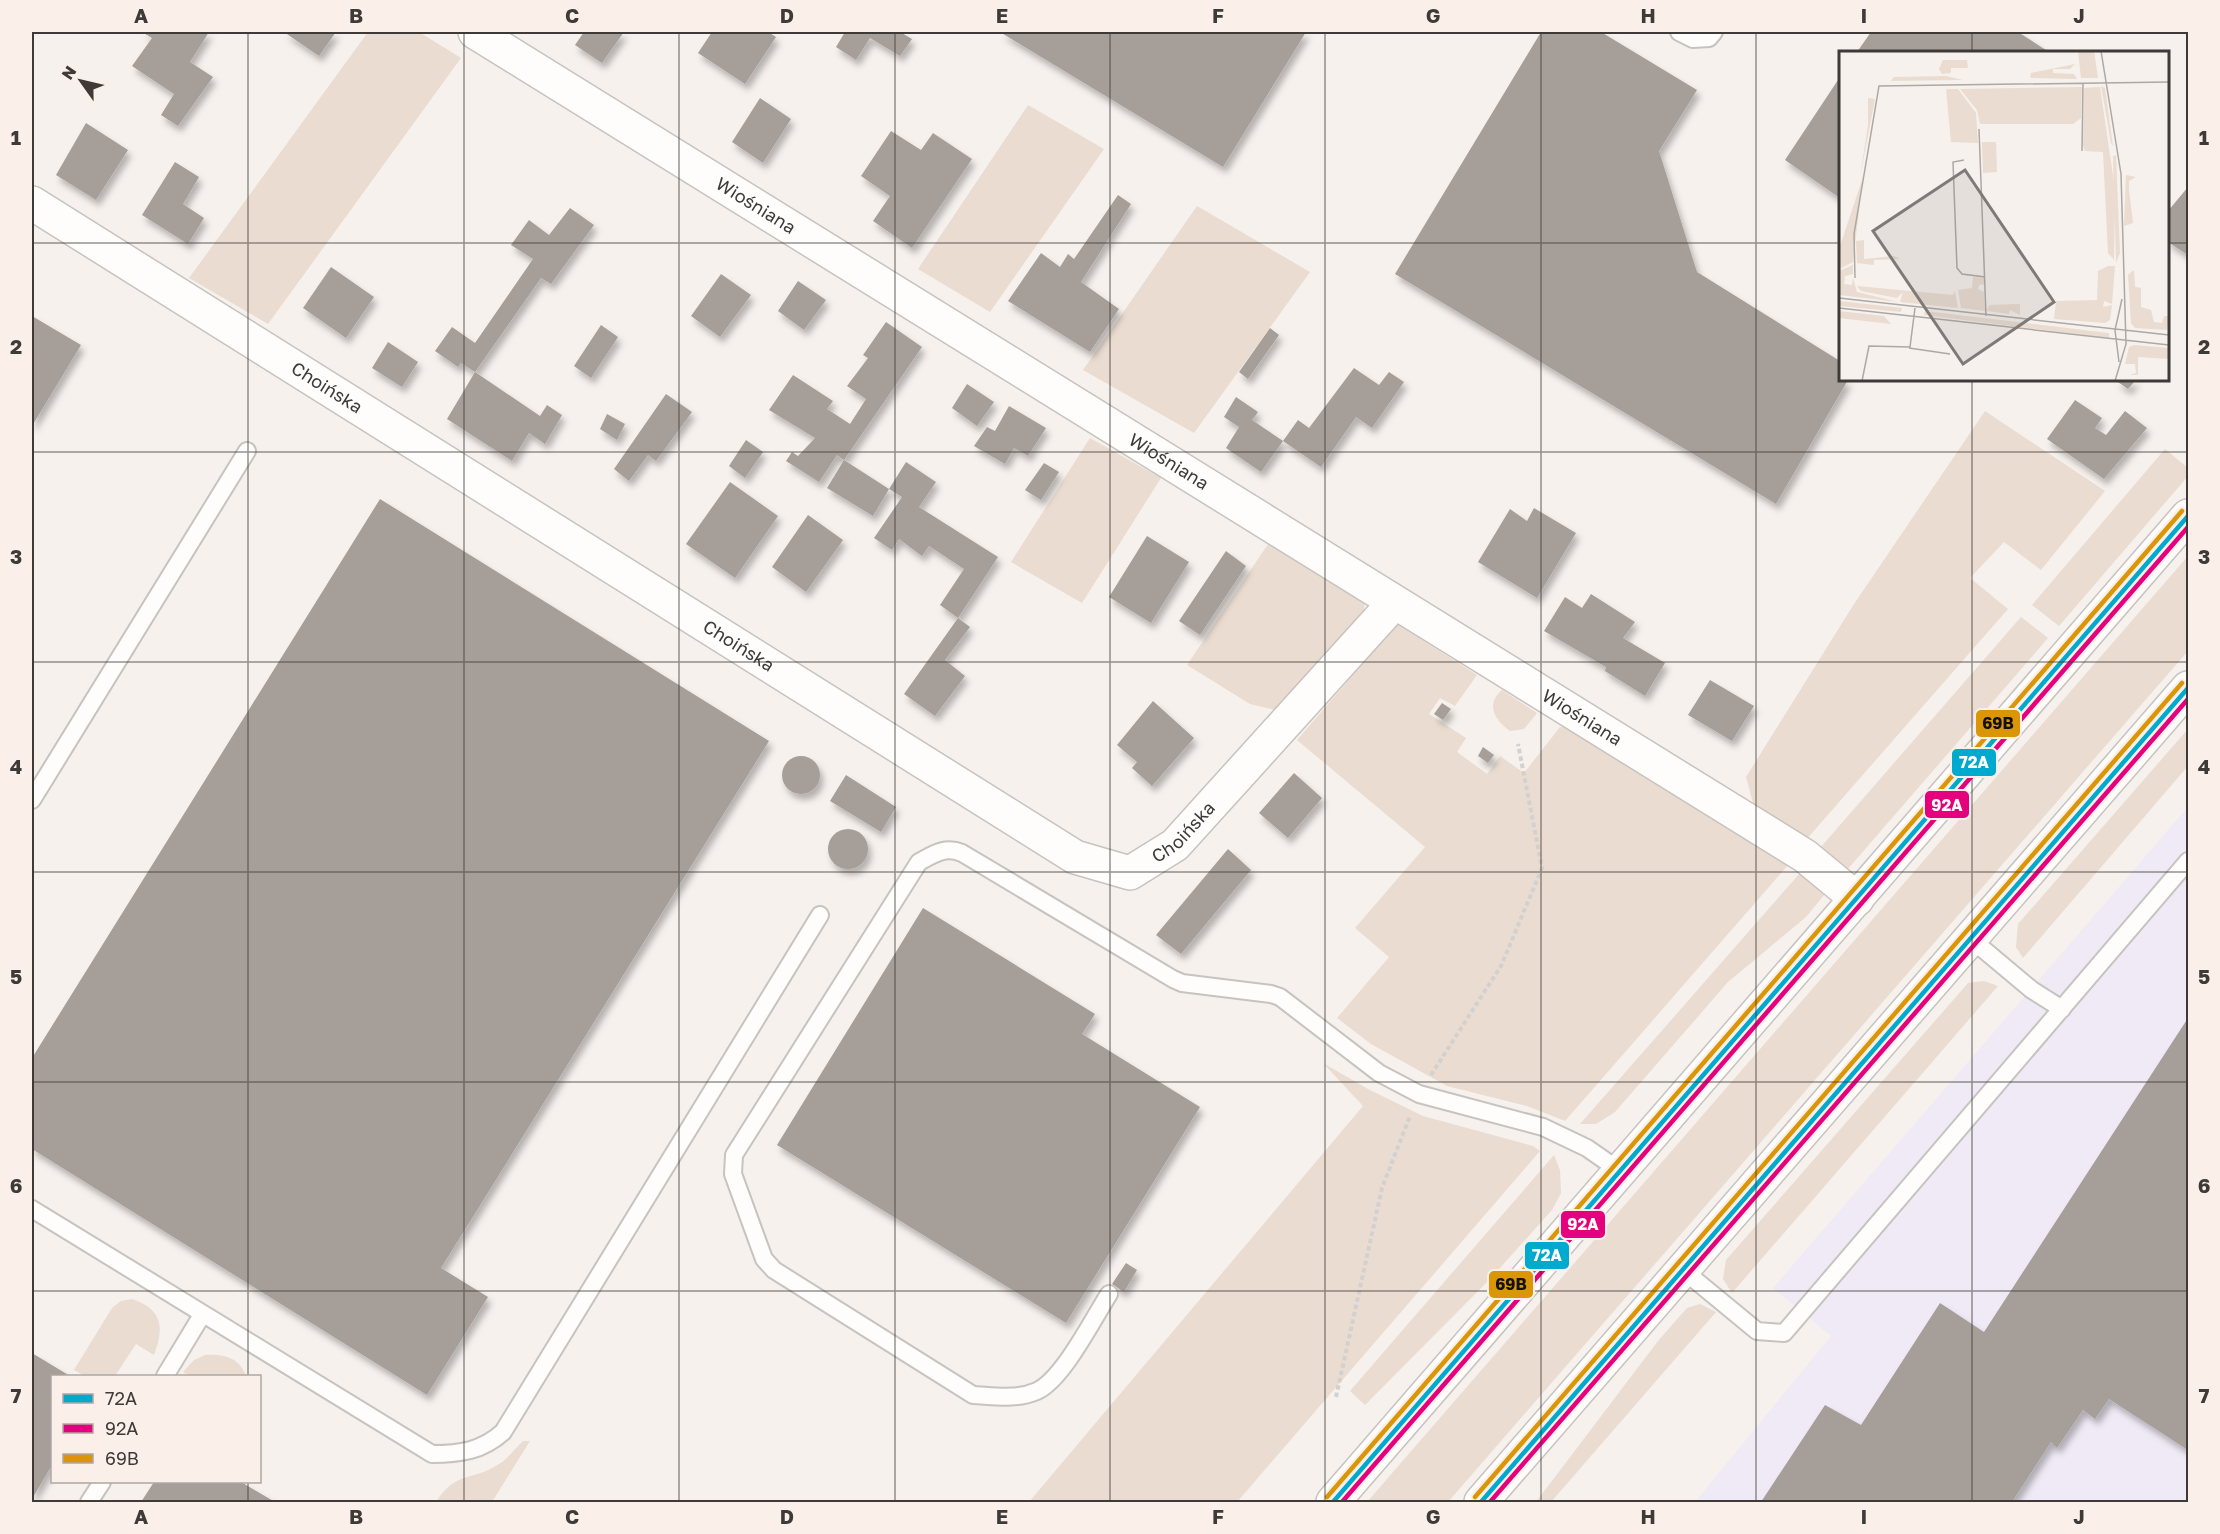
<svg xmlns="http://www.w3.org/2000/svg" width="2220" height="1534" font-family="'Golos Text',sans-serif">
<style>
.commercial{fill:#efeaf5}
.green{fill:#eadcd0}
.building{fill:#a69e99;filter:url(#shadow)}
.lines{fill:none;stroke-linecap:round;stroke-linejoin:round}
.service-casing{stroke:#c7c3bf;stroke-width:20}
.minor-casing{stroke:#c7c3bf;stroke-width:36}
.secondary-casing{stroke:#c7c3bf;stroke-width:36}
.path{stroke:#d2d1d0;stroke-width:4;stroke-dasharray:4.5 3;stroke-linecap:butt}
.service{stroke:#fefdfc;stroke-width:16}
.minor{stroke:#fefdfc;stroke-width:33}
.secondary{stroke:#fefdfc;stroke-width:33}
.bus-1-casing{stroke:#faf0e9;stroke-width:9}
.bus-2-casing{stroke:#faf0e9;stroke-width:9}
.bus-3-casing{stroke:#faf0e9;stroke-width:9}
.bus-1{stroke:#00a9ce;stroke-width:4.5}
.bus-2{stroke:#e5007d;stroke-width:4.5}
.bus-3{stroke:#db9608;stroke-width:4.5}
.grid{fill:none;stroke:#3e3a37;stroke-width:1.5;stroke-opacity:0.55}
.labels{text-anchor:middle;stroke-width:6;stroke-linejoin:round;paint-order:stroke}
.street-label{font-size:18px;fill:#3e3a37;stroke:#faf0e9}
.inset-road{fill:none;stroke:#aca8a4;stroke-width:1.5}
.view{fill:#7e7a77;fill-opacity:0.15;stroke:#7e7a77;stroke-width:3}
.inset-edge{fill:none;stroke:#3e3a37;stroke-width:3}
.line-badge{stroke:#faf0e9;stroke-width:2}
.badge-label{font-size:16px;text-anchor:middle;font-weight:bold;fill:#fff}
.pale-badge-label{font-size:16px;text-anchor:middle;font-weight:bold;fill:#111}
.neatline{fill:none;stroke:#3e3a37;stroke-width:2}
.grid-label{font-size:20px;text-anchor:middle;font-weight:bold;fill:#3e3a37}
</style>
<defs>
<filter id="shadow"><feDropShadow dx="3.5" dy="6" stdDeviation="3" flood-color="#0004"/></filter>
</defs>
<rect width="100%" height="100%" fill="#f6f1ed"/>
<path class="commercial" d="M2188 807V1502H1695L1831 1336 1773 1288Z"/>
<g class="green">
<path d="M368 32H419L461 58 268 324 189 278Z"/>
<path d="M1028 105 1104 149 990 312 918 269Z"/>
<path d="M1197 206 1310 272 1194 433 1083 370Z"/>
<path d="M1985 411 2105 491 2041 570 2004 542 1970 578 2008 609 1805 841 1753 803 1746 777 1854 604Z"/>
<path d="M1090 438 1161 478 1082 603 1011 562Z"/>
<path d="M2165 449 2188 468V476L2059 626 2032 605Z"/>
<path d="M1268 544 1365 602 1362 622 1279 711 1250 704 1187 665Z"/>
<path d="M2188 556V651L1448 1502H1367Z"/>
<path d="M2021 617 2048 638 1847 870 1820 848Z"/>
<path d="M1397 624 1477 675 1455 706 1440 698 1429 714 1466 738 1457 752 1487 774 1500 756 1524 773 1560 727H1573L1789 864 1565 1121 1527 1106 1447 1086 1371 1044 1337 1018 1389 957 1355 928 1425 847 1297 740Z"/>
<path d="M1502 690 1537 713 1524 729 1510 731C1495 721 1485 704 1502 690Z"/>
<path d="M2188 729V766L2023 958 2016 947 2018 924Z"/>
<path d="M1800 873 1825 894 1806 917 1728 982 1615 1112 1596 1124H1580Z"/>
<path d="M1984 981 1998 986 1732 1293 1723 1279 1726 1260 1968 983Z"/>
<path d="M1323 1063 1368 1089 1423 1116 1533 1146 1540 1151 1237 1502H1029L1363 1106Z"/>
<path d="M1554 1155 1560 1170 1561 1193 1552 1210 1490 1279 1365 1405 1350 1391Z"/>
<path d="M132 1299C162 1309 165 1327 154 1355L136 1344 115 1376H85L74 1370 112 1308 121 1301Z"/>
<path d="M1700 1304 1716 1312 1551 1502H1536L1658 1341 1687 1308Z"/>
<path d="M205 1355C223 1354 239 1357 246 1376H190L183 1372 194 1360Z"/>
<path d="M523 1441H530L492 1502H436C456 1470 472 1482 499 1464 508 1459 515 1448 523 1441Z"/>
</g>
<g class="building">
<path d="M142 32H209L190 62 213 77 178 126 161 115 174 94 132 66 152 38Z"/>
<path d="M284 32H336L319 56Z"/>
<path d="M584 32H624L602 63 575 45Z"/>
<path d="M712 32H768L776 37 745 84 698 53Z"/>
<path d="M845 32H900L912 39 900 56 870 38 856 60 836 47Z"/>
<path d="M1000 32H1306L1223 167Z"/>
<path d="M1541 32H1601L1697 90 1659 151 1697 272 1840 361V380H1848L1776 504 1395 274Z"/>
<path d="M1871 32H2018L2049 52H1857Z"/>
<path d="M1840 77V198L1785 160Z"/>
<path d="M760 98 791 119 763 163 732 142Z"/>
<path d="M86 123 128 150 96 200 56 175Z"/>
<path d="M891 131 921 150 933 133 972 159 912 248 873 221 890 196 861 176Z"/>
<path d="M175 162 199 177 183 204 204 218 188 244 142 215Z"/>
<path d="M2188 187V255L2168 242V211Z"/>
<path d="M1118 195 1131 204 1081 282 1119 309 1090 352 1008 301 1041 253 1060 267 1068 254 1074 259Z"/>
<path d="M570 208 594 225 551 284 541 278 475 372 461 363 458 367 435 351 452 327 475 343 533 259 511 245 529 220 549 235Z"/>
<path d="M331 267 374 297 346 338 303 308Z"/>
<path d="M721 274 751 295 720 337 691 316Z"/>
<path d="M798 281 826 300 804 330 778 311Z"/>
<path d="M32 316 81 345 32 426Z"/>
<path d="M886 322 922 347 844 460 837 455 819 482 786 461 792 452 798 456 815 438 769 410 793 375 833 401 827 409 850 424 866 399 847 386 868 358 863 355Z"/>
<path d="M601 325 618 337 591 378 574 366Z"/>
<path d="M1270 328 1279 335 1248 379 1239 372Z"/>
<path d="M388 342 418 362 402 387 372 368Z"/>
<path d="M1354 368 1379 385 1389 372 1404 382 1372 428 1356 417 1321 467 1283 441 1261 472 1226 448 1239 427 1224 417 1236 397 1258 412 1252 420 1283 441 1298 420 1309 428Z"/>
<path d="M475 372 540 416 547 405 562 415 545 444 529 433 512 461 447 419Z"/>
<path d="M2115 380H2136L2128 389Z"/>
<path d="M967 384 994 402 977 426 952 408Z"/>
<path d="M666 394 692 412 656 461 648 455 629 481 614 469Z"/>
<path d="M2075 400 2102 418 2095 428 2106 435 2125 411 2147 428 2104 479 2047 439Z"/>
<path d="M1009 406 1046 428 1028 456 1014 448 1005 464 974 446 987 427 995 431Z"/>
<path d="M607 414 625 424 617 440 600 429Z"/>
<path d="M746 440 763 452 745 478 729 466Z"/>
<path d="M844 460 889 489 873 516 827 488Z"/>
<path d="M906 462 936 482 919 507 998 557 958 618 940 605 964 569 929 546 922 556 899 539 892 550 874 538 902 497 889 489Z"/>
<path d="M1044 463 1059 472 1041 500 1025 490Z"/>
<path d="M730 482 778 516 735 578 686 544Z"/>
<path d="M380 499 769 741 441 1268 488 1297 427 1395 32 1149V1058Z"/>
<path d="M1534 508 1576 533 1537 598 1478 562 1510 509 1527 521Z"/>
<path d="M808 515 843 540 806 592 772 567Z"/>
<path d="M1147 536 1189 562 1151 623 1109 597Z"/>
<path d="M1226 551 1246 566 1200 635 1179 621Z"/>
<path d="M1591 594 1635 622 1623 638 1665 663 1645 696 1605 671 1606 667 1544 631 1565 597 1582 608Z"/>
<path d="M958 618 970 627 945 660 965 676 935 716 904 694Z"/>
<path d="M1710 680 1754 706 1732 741 1688 715Z"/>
<path d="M1153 701 1194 738 1152 786 1132 768 1137 762 1117 745Z"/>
<path d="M1442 703 1451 709 1443 720 1434 714Z"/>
<path d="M1483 747 1494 755 1488 763 1478 756Z"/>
<circle cx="801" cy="775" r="19"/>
<path d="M1294 773 1322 798 1288 838 1259 813Z"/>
<path d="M846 775 896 807 881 832 830 801Z"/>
<circle cx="848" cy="849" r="20"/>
<path d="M1228 849 1251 870 1181 954 1156 935Z"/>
<path d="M923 908 1095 1014 1082 1034 1200 1107 1066 1323 777 1145Z"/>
<path d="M2188 1018V1450L2109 1399 2095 1419 2083 1410 2057 1448 2051 1442 2012 1502H1761L1825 1405 1861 1425 1940 1303 1984 1332Z"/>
<path d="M1126 1263 1137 1270 1124 1292 1112 1284Z"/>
<path d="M32 1353 70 1376H52V1465L32 1499Z"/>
<path d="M154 1482H241L275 1502H141Z"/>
</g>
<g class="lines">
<g class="service-casing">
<g id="service">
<path d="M1679 32 1693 39 1709 38 1714 32"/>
<path d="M32 800 247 451"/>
<path d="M1971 939 2032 990 2062 1009"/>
<path d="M32 1209 432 1454C460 1454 482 1451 503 1432L820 915"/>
<path d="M1683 1270 1757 1331 1784 1333 2188 861"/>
<path d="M1109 1294C1093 1319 1063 1379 1037 1391 1017 1400 994 1396 973 1395L774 1270 764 1259 733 1174 734 1155 919 862C934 854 945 846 962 853L1173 979 1182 983 1271 994 1280 997 1379 1073 1419 1094 1543 1127 1587 1148 1620 1171"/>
<path d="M165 1376 202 1315"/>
<path d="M89 1502 102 1482"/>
</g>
</g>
<g class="minor-casing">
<g id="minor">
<path id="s1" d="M475 32 1805 856 1857 899"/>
<path id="s2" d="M32 203 1075 857 1130 873 1175 845 1394 603"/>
</g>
</g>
<g class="secondary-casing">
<g id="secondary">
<path d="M1333 1502 2188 516"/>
<path d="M1481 1502 2188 688"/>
</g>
</g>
<g class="path">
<path d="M1431 1075 1501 966 1542 868 1518 744"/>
<path d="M1336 1397 1382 1188 1410 1116"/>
</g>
<use href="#service" class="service"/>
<use href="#minor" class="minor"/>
<use href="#secondary" class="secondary"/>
<g class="bus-1-casing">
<g id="bus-1">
<path d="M1333 1502 2188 516"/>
<path d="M1481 1502 2188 688"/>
</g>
</g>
<g class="bus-2-casing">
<g id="bus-2">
<path d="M1342 1502 2188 527"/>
<path d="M1490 1502 2188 699"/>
</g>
</g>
<g class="bus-3-casing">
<g id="bus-3">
<path d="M1327 1497 2182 511"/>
<path d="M1475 1497 2182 683"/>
</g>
</g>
<use href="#bus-1" class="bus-1"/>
<use href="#bus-2" class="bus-2"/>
<use href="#bus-3" class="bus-3"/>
</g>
<path class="grid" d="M248 32V1376M464 32V1502M679 32V1502M895 32V1502M1110 32V1502M1325 32V1502M1541 32V1502M1756 32V1502M1972 32V52M32 243H1840M2168 243H2188M1972 380V1502M32 452H2188M32 662H2188M32 872H2188M32 1082H2188M32 1291H2188M248 1482V1502"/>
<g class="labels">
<g class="street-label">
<text dy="6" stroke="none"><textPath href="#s1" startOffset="330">Wiośniana</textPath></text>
<text dy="6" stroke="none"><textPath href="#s2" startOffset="348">Choińska</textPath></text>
<text dy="6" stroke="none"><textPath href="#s1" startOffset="816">Wiośniana</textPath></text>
<text dy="6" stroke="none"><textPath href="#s2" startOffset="834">Choińska</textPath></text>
<text dy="6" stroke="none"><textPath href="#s1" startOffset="1302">Wiośniana</textPath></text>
<text dy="6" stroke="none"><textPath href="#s2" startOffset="1356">Choińska</textPath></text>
</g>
</g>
<g transform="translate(1839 51)">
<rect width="330" height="330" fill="#f6f1ed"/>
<path d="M239 0H255L259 27H242ZM104 9H128L129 17H112V22L103 23 100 18ZM236 13 231 18H214V22L235 23 238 28 191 27 192 22ZM107 25 124 29 52 30 55 26ZM262 35 266 37 274 95 272 92ZM243 36 242 67 234 73H141L138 59 121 38ZM261 36 276 138 275 209 269 202 264 101 246 100 244 95 245 37ZM107 38H119L137 62 139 92 112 91ZM29 47 36 48 21 126 29 74ZM143 91H157L158 121 144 122ZM277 104 281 202 277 212 274 105ZM287 124 297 126 290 130V139L294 172 285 175ZM24 126 14 211 0 218V198ZM25 189V208L55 205 61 208 35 209V214L18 212 17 190ZM14 214V223L6 225 5 233 13 234 14 227 18 241 59 251 0 244V220ZM269 215H276L273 253 265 250 264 256 273 254 271 269 266 272 215 268 217 250 258 249 259 220ZM295 219 296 236 302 237V256L312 259 315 271 323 272 325 265H330L328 279 296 277 292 272 289 224ZM134 226 145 227V234L141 233 139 238 145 241 146 260 122 257 119 239 133 237ZM18 235 114 244 116 240 119 257 61 251 64 241 58 247 22 240ZM0 250 63 257 62 261 0 255ZM181 253V264L171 259 170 263 148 260 150 254ZM0 260 45 265 52 273 0 267ZM86 260 270 282V287L85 264ZM295 294 330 297V308L299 306V324H291L297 322 296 313H286L290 296Z" fill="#eadcd0"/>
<path class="inset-road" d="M262 0 282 123 287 293 276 330M140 78 147 265M243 100 244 32M125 109 114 111 118 217 123 223 146 226M16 227 15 183 40 35 330 31M0 247 330 284M0 257 330 294M70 297 111 303M280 311 276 279 283 248M23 330 30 295 71 296 76 257"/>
<path class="view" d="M126 119 215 251 124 313 34 180Z"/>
<rect width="330" height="330" class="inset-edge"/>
</g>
<g class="line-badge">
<rect x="1975" y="709" width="46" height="29" rx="6" fill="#db9608"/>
<rect x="1951" y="748" width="46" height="29" rx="6" fill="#00a9ce"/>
<rect x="1924" y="790" width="46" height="29" rx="6" fill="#e5007d"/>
<rect x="1560" y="1210" width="46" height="29" rx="6" fill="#e5007d"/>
<rect x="1524" y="1241" width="46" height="29" rx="6" fill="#00a9ce"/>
<rect x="1488" y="1270" width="46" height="29" rx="6" fill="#db9608"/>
</g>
<g class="badge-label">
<text x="1974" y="768">72A</text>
<text x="1947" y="811">92A</text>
<text x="1583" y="1230">92A</text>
<text x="1547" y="1261">72A</text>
</g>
<g class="pale-badge-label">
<text x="1998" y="729">69B</text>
<text x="1511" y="1290">69B</text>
</g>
<rect width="2220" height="1534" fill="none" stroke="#faf0e9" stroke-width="66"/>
<rect x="51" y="1375" width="210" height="108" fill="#faf0e9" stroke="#afa7a2" stroke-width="1.5"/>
<rect x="63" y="1394" width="30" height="9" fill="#00a9ce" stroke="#afa7a2" stroke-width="1.5"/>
<text x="105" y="1405" font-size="18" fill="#3e3a37">72A</text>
<rect x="63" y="1424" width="30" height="9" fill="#e5007d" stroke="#afa7a2" stroke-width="1.5"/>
<text x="105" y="1435" font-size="18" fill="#3e3a37">92A</text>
<rect x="63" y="1454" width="30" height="9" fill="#db9608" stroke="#afa7a2" stroke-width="1.5"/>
<text x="105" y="1465" font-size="18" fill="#3e3a37">69B</text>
<g transform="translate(81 81) rotate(304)" stroke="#faf0e9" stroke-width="4.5" paint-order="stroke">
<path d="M0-4.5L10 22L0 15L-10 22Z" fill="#3e3a37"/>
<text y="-9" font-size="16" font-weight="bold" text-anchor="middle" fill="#3e3a37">N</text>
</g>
<rect x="33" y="33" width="2154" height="1468" class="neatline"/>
<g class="grid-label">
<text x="141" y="23">A</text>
<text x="356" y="23">B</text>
<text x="572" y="23">C</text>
<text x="787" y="23">D</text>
<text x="1002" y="23">E</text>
<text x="1218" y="23">F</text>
<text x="1433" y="23">G</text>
<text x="1648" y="23">H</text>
<text x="1864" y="23">I</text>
<text x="2079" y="23">J</text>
<text x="16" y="145">1</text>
<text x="2204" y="145">1</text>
<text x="16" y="354">2</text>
<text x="2204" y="354">2</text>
<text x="16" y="564">3</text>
<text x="2204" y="564">3</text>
<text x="16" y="774">4</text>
<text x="2204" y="774">4</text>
<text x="16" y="984">5</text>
<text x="2204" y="984">5</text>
<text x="16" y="1193">6</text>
<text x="2204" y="1193">6</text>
<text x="16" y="1403">7</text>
<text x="2204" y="1403">7</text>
<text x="141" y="1524">A</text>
<text x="356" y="1524">B</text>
<text x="572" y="1524">C</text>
<text x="787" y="1524">D</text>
<text x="1002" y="1524">E</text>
<text x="1218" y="1524">F</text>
<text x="1433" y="1524">G</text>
<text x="1648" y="1524">H</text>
<text x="1864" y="1524">I</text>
<text x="2079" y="1524">J</text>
</g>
</svg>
